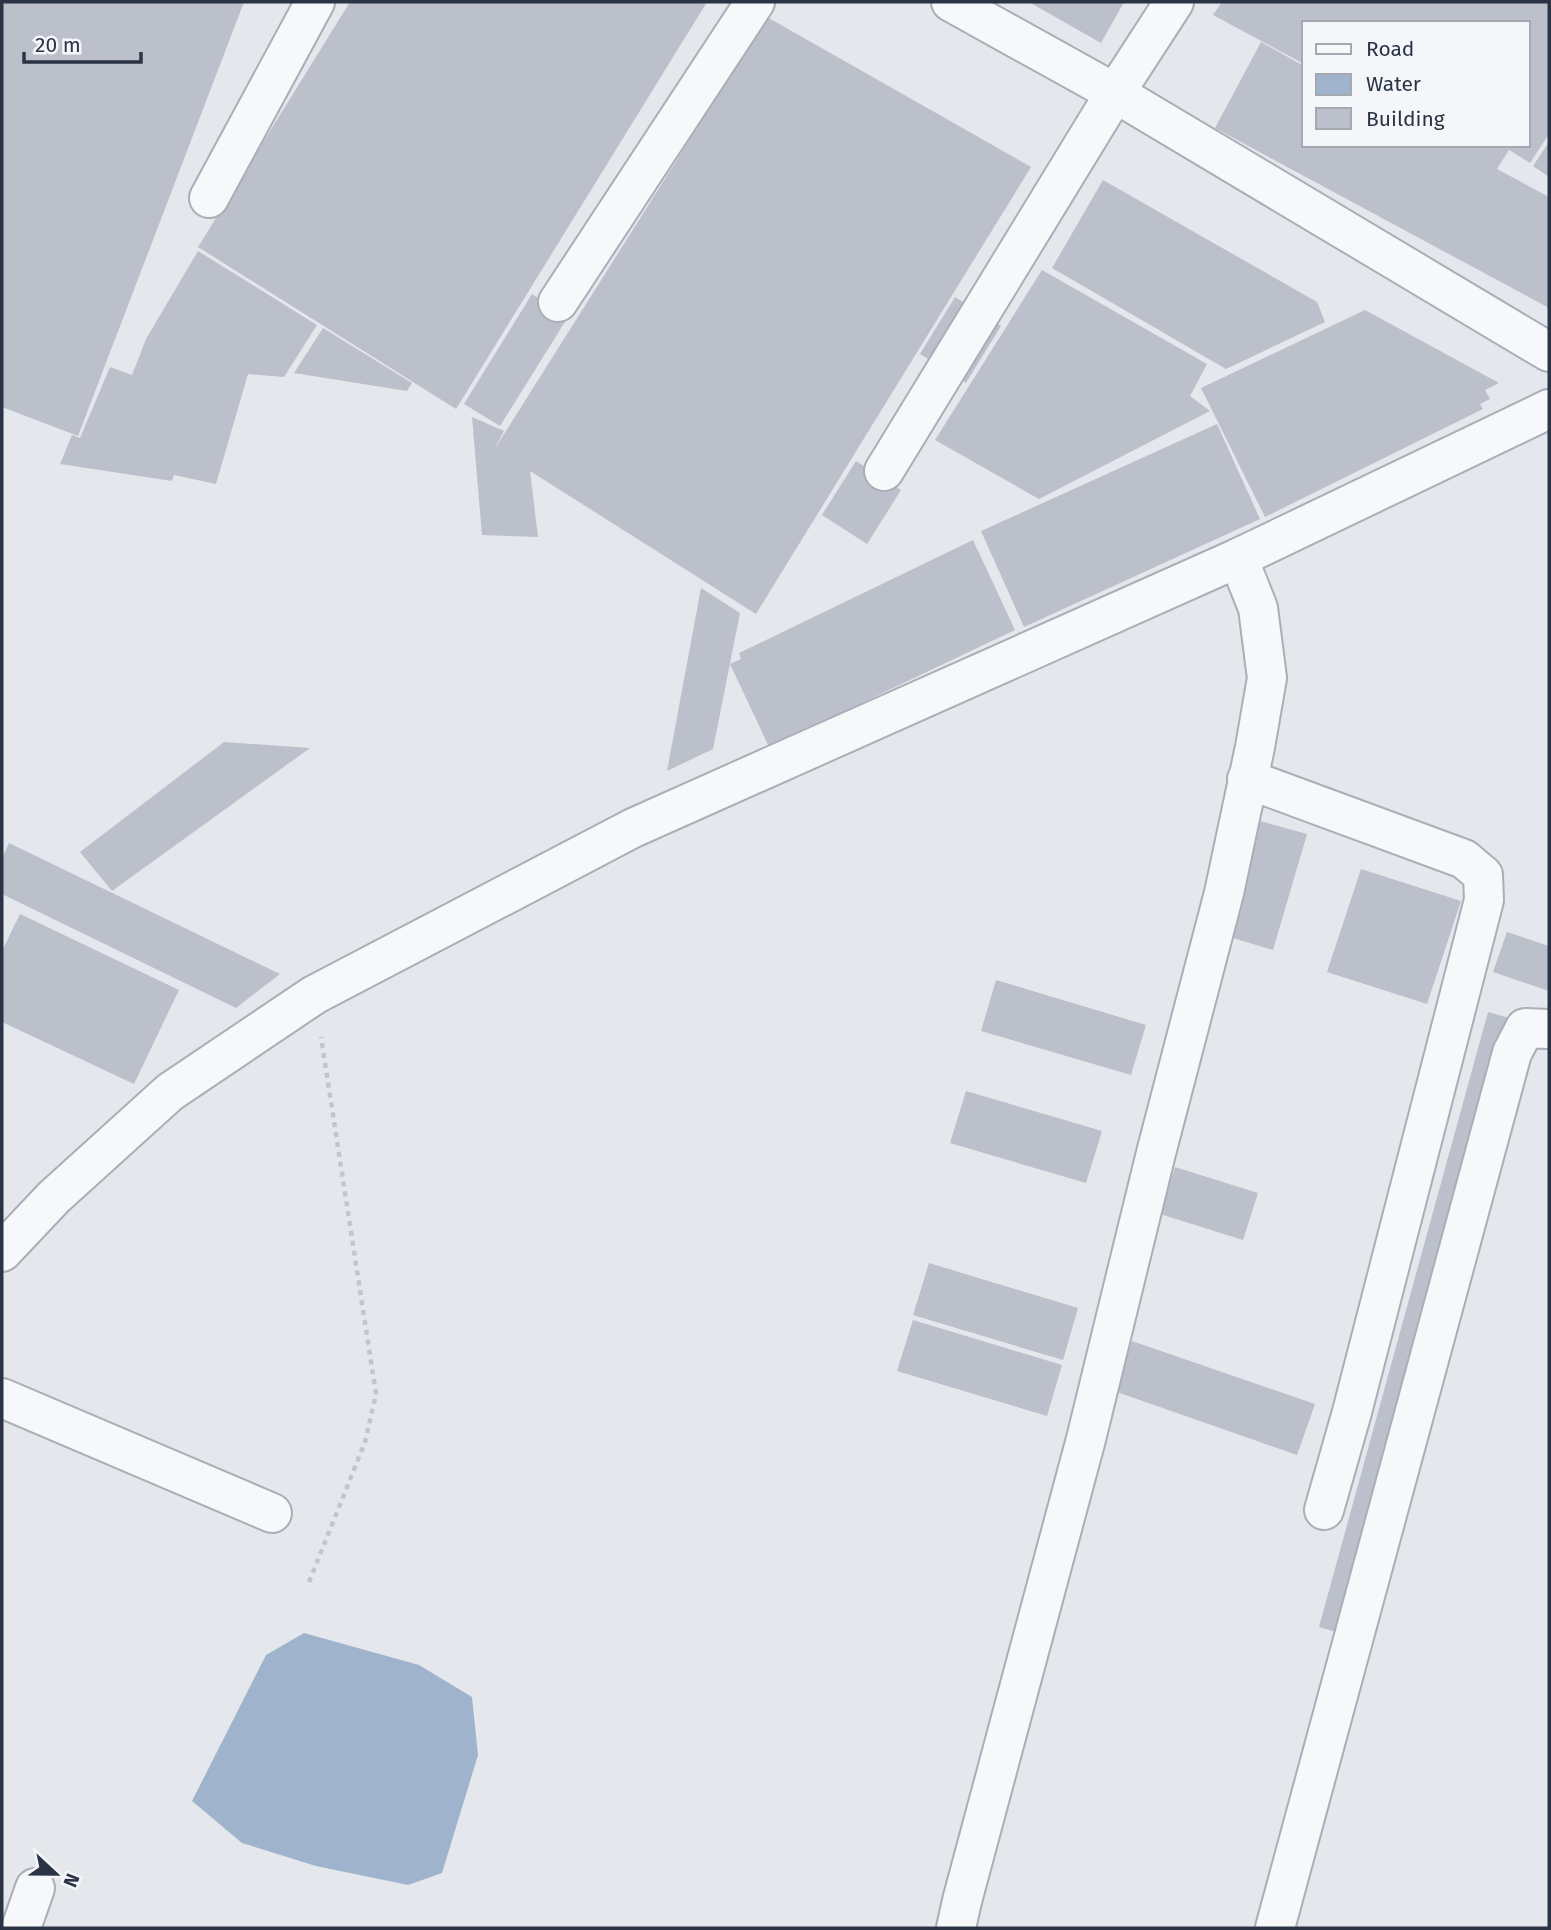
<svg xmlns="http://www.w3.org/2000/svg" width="1551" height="1930" font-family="'Fira Sans',sans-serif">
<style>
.water{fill:#9fb4cc}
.building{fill:#bbc0ca}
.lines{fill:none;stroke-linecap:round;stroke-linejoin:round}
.minor-casing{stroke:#a9aeb7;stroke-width:42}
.path{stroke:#c2c5cb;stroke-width:4.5;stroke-dasharray:5 5;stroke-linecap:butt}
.minor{stroke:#f7f8fa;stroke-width:38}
</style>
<rect width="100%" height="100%" fill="#e4e7ec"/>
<path class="water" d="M304 1633 419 1665 472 1697 478 1755 442 1873 408 1885 316 1866 242 1843 192 1801 266 1655Z"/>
<g class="building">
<path d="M2 2H244L78 436 2 407Z"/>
<path d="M350 2H707L456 409 198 247Z"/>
<path d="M1029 2H1124L1101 43Z"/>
<path d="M1222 2H1549V134L1530 163 1509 150 1497 169 1549 197V308L1215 128 1261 42 1304 66V145H1528V23H1304V64L1213 15Z"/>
<path d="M767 17 1031 167 756 614 530 471 538 537 482 535 472 417 504 431 494 450Z"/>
<path d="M1549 142V177L1533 166Z"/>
<path d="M1103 180 1317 302 1325 322 1226 369 1052 268Z"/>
<path d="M198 251 317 325 284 377 248 374 216 484 174 475 172 481 60 464 72 435 80 438 110 367 132 375 146 339Z"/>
<path d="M1042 270 1207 364 1190 396 1210 411 1039 499 935 440Z"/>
<path d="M532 294 568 317 500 426 464 404Z"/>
<path d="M955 297 1001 326 966 383 920 354Z"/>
<path d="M1365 310 1499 383 1485 390 1490 399 1480 404 1483 409 1265 517 1201 388Z"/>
<path d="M323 328 412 383 407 391 294 373Z"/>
<path d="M1217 424 1260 519 1024 627 981 531Z"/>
<path d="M856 461 901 490 867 544 822 515Z"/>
<path d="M973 540 1015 630 769 747 730 664 741 659 739 653Z"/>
<path d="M701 588 740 613 713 749 667 771Z"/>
<path d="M224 742 310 748 112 891 80 852Z"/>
<path d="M1257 820 1307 834 1273 950 1223 935Z"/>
<path d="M9 843 280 974 236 1008 2 894V858Z"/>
<path d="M1361 869 1461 901 1427 1004 1327 972Z"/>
<path d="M20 914 179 990 134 1084 2 1022V951Z"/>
<path d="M1507 932 1549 946V991L1493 972Z"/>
<path d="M996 980 1146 1025 1131 1075 981 1031Z"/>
<path d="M1488 1012 1516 1020 1347 1635 1319 1627Z"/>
<path d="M966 1091 1102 1131 1086 1183 950 1143Z"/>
<path d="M1175 1167 1258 1193 1243 1240 1160 1214Z"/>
<path d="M929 1263 1078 1308 1063 1360 913 1315Z"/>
<path d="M913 1320 1062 1365 1047 1416 897 1371Z"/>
<path d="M1132 1341 1315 1404 1297 1455 1114 1391Z"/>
</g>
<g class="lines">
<g class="minor-casing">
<g id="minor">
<path d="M951 2 1115 93 1549 352"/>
<path d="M209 198 315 2"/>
<path d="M558 302 755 2"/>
<path d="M884 471 1115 93 1174 2"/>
<path d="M1247 779 1464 859 1483 875 1484 900 1352 1412 1324 1510"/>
<path d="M2 1252 54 1197 170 1092 314 995 633 828 1238 558 1549 409"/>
<path d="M2 1398 272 1513"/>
<path d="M21 1928 35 1888"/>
<path d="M956 1928 962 1901 1086 1439 1156 1153 1224 893 1255 747 1267 678 1258 608 1238 558"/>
<path d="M1275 1928 1512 1053 1525 1028 1549 1029"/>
</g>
</g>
<path class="path" d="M309 1582 365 1442 376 1394 321 1037"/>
<use href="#minor" class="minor"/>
</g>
<rect width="1551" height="1930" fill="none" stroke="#2b3445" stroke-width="7"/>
<rect x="1302" y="21" width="228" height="126" fill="#f4f6f9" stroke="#a4a8b1" stroke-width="2"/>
<rect x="1316" y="44" width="35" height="10" fill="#f7f8fa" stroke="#a4a8b1" stroke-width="2"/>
<text x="1366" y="56" font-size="21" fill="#2b3445">Road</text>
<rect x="1316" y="74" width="35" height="21" fill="#9fb4cc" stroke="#a4a8b1" stroke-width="2"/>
<text x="1366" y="91" font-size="21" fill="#2b3445">Water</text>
<rect x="1316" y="108" width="35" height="21" fill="#bbc0ca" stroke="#a4a8b1" stroke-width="2"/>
<text x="1366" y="126" font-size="21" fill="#2b3445">Building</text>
<g transform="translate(56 1874) rotate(112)" stroke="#f4f6f9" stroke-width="5" paint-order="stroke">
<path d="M0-5L12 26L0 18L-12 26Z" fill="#2b3445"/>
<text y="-10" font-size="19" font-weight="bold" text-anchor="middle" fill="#2b3445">N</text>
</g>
<path d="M24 52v10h117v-10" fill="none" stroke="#2b3445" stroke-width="3.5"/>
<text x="35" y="52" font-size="21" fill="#2b3445" stroke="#f4f6f9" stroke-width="5" paint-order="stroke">20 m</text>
</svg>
